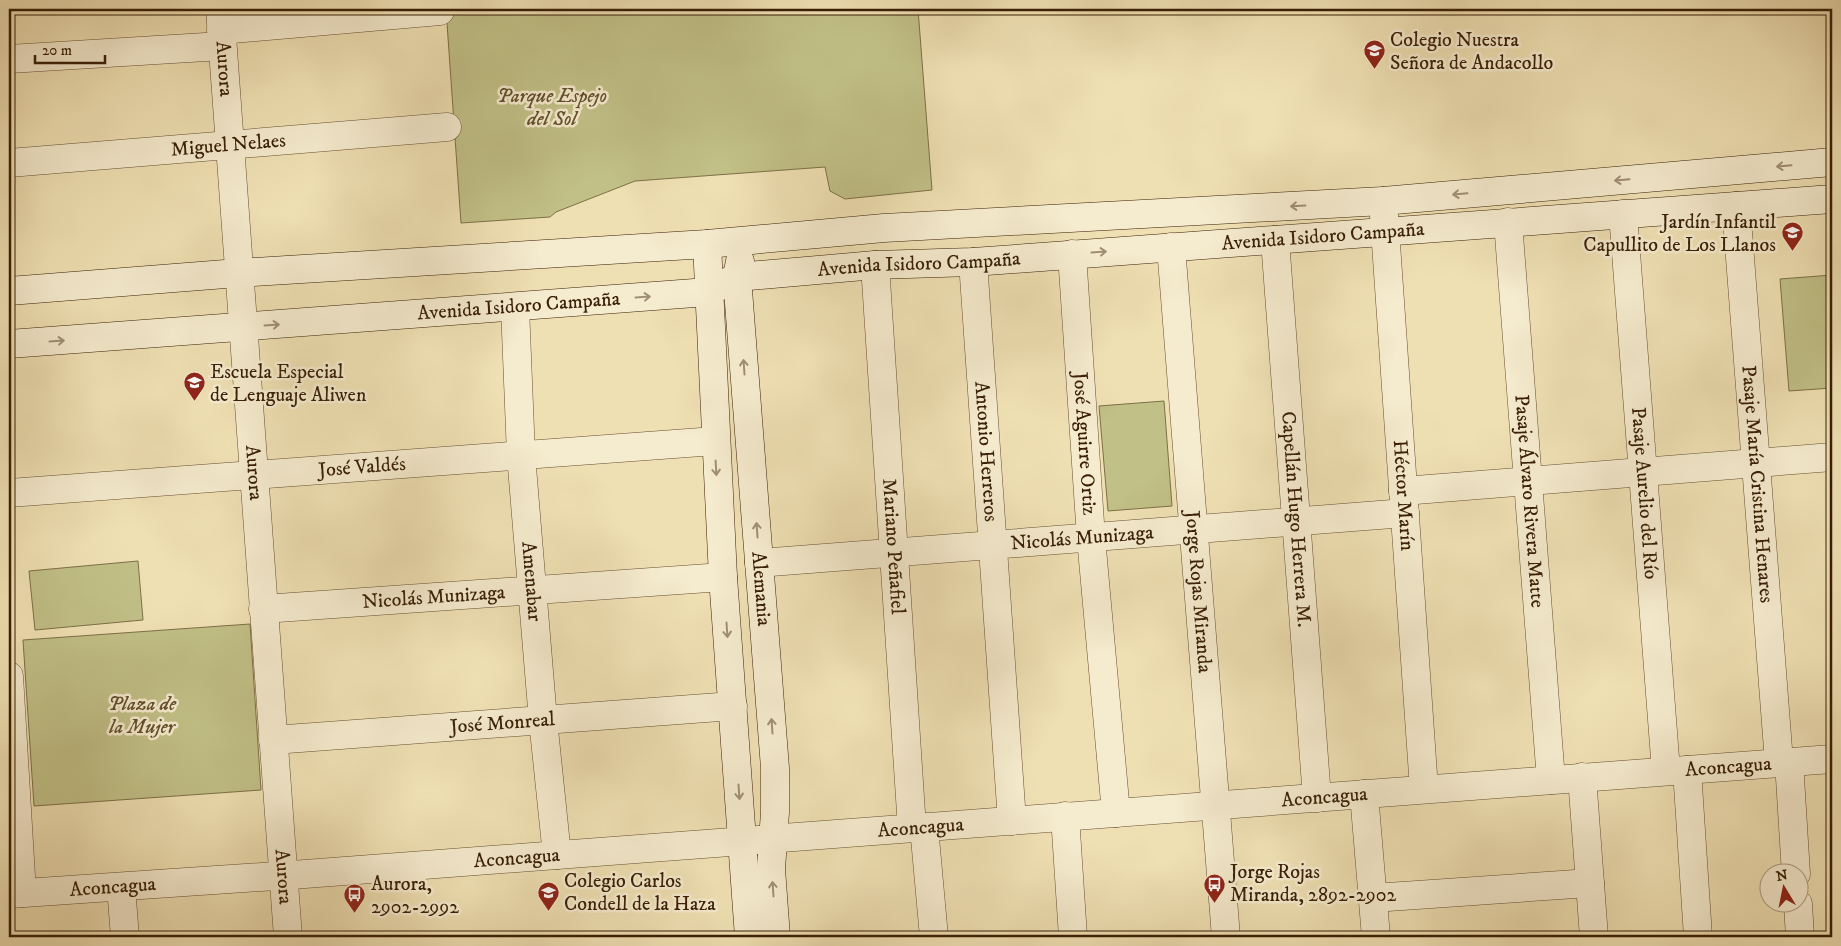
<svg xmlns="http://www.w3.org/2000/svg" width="1841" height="946" viewBox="0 0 1841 946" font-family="'IM FELL DW Pica',serif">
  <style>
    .green { fill: #c1c087; stroke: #7d7046 }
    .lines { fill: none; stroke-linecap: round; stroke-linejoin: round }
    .street-casing { stroke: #664f31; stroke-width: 29 }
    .secondary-casing { stroke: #391f06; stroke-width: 29 }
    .street { stroke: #f5ebce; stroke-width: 28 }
    .secondary { stroke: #f5ebce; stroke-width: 28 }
    .oneway { stroke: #a08f74 }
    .labels { text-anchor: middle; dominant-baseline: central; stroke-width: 5; stroke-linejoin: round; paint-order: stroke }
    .poi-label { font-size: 20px; fill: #391f06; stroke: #f5ebce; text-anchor: start }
    .street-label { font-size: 20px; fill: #391f06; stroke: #f5ebce }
    .park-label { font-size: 20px; font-style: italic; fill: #624f2d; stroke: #f5ebce }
  </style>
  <rect width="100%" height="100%" fill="#efe0b3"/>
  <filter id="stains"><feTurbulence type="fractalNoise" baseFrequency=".004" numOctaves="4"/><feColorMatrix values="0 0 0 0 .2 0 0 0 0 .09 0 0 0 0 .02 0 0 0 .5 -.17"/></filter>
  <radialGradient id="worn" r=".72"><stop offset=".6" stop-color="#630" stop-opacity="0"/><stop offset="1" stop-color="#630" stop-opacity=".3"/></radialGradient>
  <path class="green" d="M446,9H918L932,190L845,199L830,191L825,167L635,181L556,212L550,217L461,223Z
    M1832,275V388L1789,391L1780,279Z
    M1164,401L1172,506L1108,511L1099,406Z
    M138,561L143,620L35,630L29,571Z
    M250,624L261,790L34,806L23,640Z"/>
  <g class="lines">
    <defs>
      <g id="street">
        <path id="s1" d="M220,9L288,937"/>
        <path d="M221,30L440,11"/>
        <path d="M9,59L222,46"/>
        <path id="s2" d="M9,163L447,127"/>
        <path id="s3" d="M1383,201L1424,789"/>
        <path id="s4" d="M1736,206L1779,762"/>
        <path id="s5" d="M1623,214L1666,771"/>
        <path id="s6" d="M1508,222L1551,780"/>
        <path id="s7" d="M1275,240L1317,798"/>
        <path id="s8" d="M1171,247L1226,937"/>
        <path id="s9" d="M1072,254L1091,538L1116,813"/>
        <path id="s10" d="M973,262L1012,821"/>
        <path id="s11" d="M875,265L912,828"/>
        <path id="s12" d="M515,307L521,455L543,720L557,855"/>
        <path d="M1403,491L1832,457"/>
        <path id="s13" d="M9,493L715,441"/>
        <path id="s14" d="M759,563L1405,513"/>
        <path id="s15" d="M263,609L723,577"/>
        <path d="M9,676L22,893"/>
        <path id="s16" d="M273,740L733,706"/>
        <path d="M1789,762L1796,874"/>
        <path d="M1687,770L1698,937"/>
        <path d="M1582,777L1594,937"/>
        <path d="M1364,794L1376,937"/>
        <path d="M1065,816L1073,937"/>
        <path d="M924,827L934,937"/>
        <path d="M121,887L125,937"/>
        <path id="s17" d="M9,894L305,874L1832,759"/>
        <path d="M1373,898L1590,883"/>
        <path d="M1798,904L1800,937"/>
      </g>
      <g id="secondary">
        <path d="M707,244L723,577L749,937"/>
        <path id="s18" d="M740,261L737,277L775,768V812L771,869L776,937"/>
        <path d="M9,291L238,273L707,244L884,228L1383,201L1832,162"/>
        <path id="s19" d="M9,344L708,292L737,277L875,265L973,262L1832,199"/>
      </g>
    </defs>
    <use href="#street" class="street-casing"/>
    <use href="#secondary" class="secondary-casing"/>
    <use href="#street" class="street"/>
    <use href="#secondary" class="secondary"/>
  </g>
  <defs><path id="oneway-shaft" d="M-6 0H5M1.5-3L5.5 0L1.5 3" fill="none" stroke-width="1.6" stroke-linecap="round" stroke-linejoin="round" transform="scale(1.25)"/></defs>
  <g class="oneway">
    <use href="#oneway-shaft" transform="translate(1784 166) rotate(175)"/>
    <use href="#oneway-shaft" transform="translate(1622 180) rotate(175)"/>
    <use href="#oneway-shaft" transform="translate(1460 194) rotate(175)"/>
    <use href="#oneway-shaft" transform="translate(1298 206) rotate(177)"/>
    <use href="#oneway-shaft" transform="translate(1099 252) rotate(-4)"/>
    <use href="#oneway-shaft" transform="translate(643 297) rotate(-4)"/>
    <use href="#oneway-shaft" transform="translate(272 325) rotate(-4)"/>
    <use href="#oneway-shaft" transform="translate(57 341) rotate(-4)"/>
    <use href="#oneway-shaft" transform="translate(744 367) rotate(-94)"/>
    <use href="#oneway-shaft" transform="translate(716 468) rotate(87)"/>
    <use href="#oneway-shaft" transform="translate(757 530) rotate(-94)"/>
    <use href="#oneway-shaft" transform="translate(727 630) rotate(86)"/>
    <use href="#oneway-shaft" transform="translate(772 726) rotate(-94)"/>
    <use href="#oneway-shaft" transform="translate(739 792) rotate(86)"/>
    <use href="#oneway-shaft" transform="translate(773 889) rotate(-94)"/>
  </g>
  <defs>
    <symbol id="school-pin" viewBox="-11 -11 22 30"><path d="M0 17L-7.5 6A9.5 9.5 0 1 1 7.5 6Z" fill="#8f2418" stroke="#f5ebce"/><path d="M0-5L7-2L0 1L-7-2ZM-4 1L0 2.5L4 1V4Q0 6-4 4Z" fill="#fff"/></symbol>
    <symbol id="bus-pin" viewBox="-11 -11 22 30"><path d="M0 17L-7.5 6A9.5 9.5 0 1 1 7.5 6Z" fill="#8f2418" stroke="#f5ebce"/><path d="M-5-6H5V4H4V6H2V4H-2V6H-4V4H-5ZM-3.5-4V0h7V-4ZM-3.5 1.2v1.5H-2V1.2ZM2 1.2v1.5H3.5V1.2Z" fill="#fff"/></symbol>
  </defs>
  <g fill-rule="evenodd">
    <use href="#school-pin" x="1362" y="38" width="25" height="34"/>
    <use href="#school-pin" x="1780" y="220" width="25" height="34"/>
    <use href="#school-pin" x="182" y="370" width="25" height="34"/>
    <use href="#bus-pin" x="1202" y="872" width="25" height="34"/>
    <use href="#school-pin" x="536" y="880" width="25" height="34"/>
    <use href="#bus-pin" x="342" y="882" width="25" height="34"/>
  </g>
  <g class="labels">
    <g class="poi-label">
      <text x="1390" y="40">Colegio Nuestra<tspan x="1390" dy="23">Señora de Andacollo</tspan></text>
      <text x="1776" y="222" text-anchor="end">Jardín Infantil<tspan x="1776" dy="23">Capullito de Los Llanos</tspan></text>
      <text x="210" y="372">Escuela Especial<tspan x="210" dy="23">de Lenguaje Aliwen</tspan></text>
      <text x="1230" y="872">Jorge Rojas<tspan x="1230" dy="23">Miranda, 2892-2902</tspan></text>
      <text x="564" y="881">Colegio Carlos<tspan x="564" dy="23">Condell de la Haza</tspan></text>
      <text x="371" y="884">Aurora,<tspan x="371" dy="23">2902-2992</tspan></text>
    </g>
    <g class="street-label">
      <text stroke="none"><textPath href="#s1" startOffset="60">Aurora</textPath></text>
      <text stroke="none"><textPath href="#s2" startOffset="220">Miguel Nelaes</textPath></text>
      <text stroke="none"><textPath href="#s19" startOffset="1321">Avenida Isidoro Campaña</textPath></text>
      <text stroke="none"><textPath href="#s19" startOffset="916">Avenida Isidoro Campaña</textPath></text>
      <text stroke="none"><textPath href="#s19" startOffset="511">Avenida Isidoro Campaña</textPath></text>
      <text stroke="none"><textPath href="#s9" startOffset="190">José Aguirre Ortiz</textPath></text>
      <text stroke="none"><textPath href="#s10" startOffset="190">Antonio Herreros</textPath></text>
      <text stroke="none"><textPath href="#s13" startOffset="354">José Valdés</textPath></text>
      <text stroke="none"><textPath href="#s1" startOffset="465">Aurora</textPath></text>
      <text stroke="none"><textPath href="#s4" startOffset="279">Pasaje María Cristina Henares</textPath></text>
      <text stroke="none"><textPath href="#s5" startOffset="280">Pasaje Aurelio del Río</textPath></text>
      <text stroke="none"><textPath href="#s3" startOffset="295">Héctor Marín</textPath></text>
      <text stroke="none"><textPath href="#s6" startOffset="280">Pasaje Álvaro Rivera Matte</textPath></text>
      <text stroke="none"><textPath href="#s7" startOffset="280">Capellán Hugo Herrera M.</textPath></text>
      <text stroke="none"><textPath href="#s14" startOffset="324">Nicolás Munizaga</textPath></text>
      <text stroke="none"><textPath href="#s11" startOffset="282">Mariano Peñafiel</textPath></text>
      <text stroke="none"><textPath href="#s12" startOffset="275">Amenabar</textPath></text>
      <text stroke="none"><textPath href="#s18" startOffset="329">Alemania</textPath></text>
      <text stroke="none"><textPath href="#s8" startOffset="346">Jorge Rojas Miranda</textPath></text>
      <text stroke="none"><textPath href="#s15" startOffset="171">Nicolás Munizaga</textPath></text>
      <text stroke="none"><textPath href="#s16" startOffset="230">José Monreal</textPath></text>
      <text stroke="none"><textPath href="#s17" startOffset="1724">Aconcagua</textPath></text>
      <text stroke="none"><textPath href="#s17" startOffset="1319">Aconcagua</textPath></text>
      <text stroke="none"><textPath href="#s17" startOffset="914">Aconcagua</textPath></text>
      <text stroke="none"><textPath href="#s17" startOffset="509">Aconcagua</textPath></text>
      <text stroke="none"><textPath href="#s1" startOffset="870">Aurora</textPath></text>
      <text stroke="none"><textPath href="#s17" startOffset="104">Aconcagua</textPath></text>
    </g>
    <g class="park-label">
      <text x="552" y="96">Parque Espejo<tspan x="552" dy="23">del Sol</tspan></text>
      <text x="142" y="704">Plaza de<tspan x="142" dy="23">la Mujer</tspan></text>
    </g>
  </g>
  <rect width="1841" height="946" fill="none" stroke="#efe0b3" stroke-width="30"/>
  <rect x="10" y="10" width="1821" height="926" fill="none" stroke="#391f06" stroke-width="2.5"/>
  <rect x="15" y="15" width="1811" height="916" fill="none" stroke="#391f06"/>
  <g transform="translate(1784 888) rotate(350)"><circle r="24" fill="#f5ebce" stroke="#aa997e"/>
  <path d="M0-4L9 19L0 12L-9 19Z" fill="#8f2418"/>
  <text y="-8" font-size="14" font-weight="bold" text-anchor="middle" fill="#391f06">N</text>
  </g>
  <path d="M35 55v8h70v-8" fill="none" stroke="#391f06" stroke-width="2.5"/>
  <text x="42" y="55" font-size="15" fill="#391f06" stroke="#f5ebce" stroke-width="4" paint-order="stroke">20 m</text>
  <rect width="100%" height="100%" filter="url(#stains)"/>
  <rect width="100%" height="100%" fill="url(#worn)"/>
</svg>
